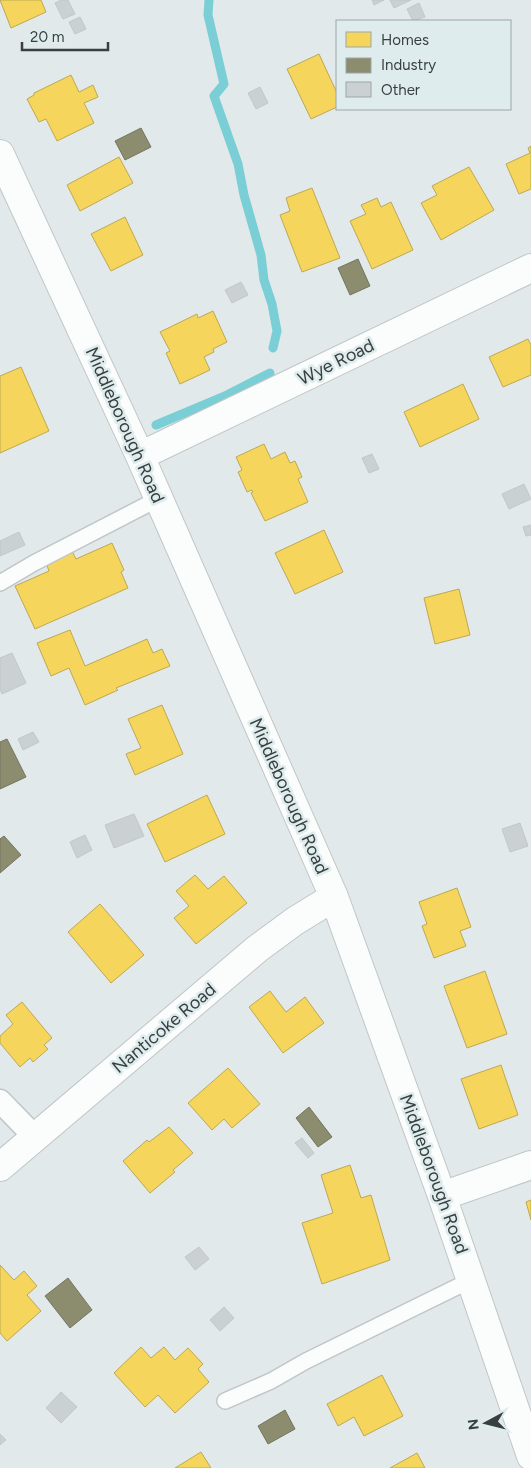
<svg xmlns="http://www.w3.org/2000/svg" width="531" height="1468" viewBox="0 0 531 1468" font-family="Figtree,sans-serif">
  <style>
    .homes { fill: #f6d55c; stroke: #bda853 }
    .industry { fill: #8c8c6e; stroke: #737560 }
    .lines { fill: none; stroke-linecap: round; stroke-linejoin: round }
    .stream { stroke: #7aced5; stroke-width: 9 }
    .building { fill: #cbd1d2; stroke: #c2c8c8 }
    .service-casing { stroke: #c0c6c6; stroke-width: 18 }
    .pedestrian-casing { stroke: #c0c6c6; stroke-width: 25 }
    .minor-casing { stroke: #c0c6c6; stroke-width: 30 }
    .service { stroke: #fbfcfc; stroke-width: 15 }
    .pedestrian { stroke: #fbfcfc; stroke-width: 22 }
    .minor { stroke: #fbfcfc; stroke-width: 28 }
    .labels { text-anchor: middle; dominant-baseline: central; stroke-width: 5; stroke-linejoin: round; paint-order: stroke }
    .street-label { font-size: 18px; fill: #393e3f; stroke: #deeced }
  </style>
  <rect width="100%" height="100%" fill="#e2e9ea"/>
  <path class="homes" d="M0,0H41L46,12L11,28Z
    M319,54L337,93V107L311,119L287,69Z
    M71,75L79,92L93,85L98,97L84,103L94,123L57,141L46,119L39,122L27,99L34,95V93Z
    M531,146V189L519,194L506,164L530,153L528,148Z
    M119,157L133,183L80,211L67,185Z
    M469,167L494,210L441,240L421,203L437,195L432,186Z
    M312,188L340,258L302,272L280,215L290,211L286,198Z
    M377,198L381,207L391,202L413,250L372,269L350,221L366,214L361,205Z
    M125,217L143,255L111,271L91,234Z
    M213,311L227,342L213,349L214,352L204,357L210,370L180,384L166,353L170,351L160,332L197,314L198,318Z
    M528,339L531,345V375L503,387L489,357Z
    M21,367L49,431L0,453V376Z
    M463,384L479,419L420,447L404,412Z
    M264,444L271,459L285,452L290,463L295,461L302,477L298,479L308,502L265,521L251,493L253,492L252,490L247,492L238,472L242,470L236,457Z
    M324,530L343,572L295,594L275,553Z
    M112,543L124,570L121,572L128,588L35,629L15,586L49,571L46,563L72,551L76,559Z
    M459,589L470,635L435,644L424,598Z
    M70,630L85,666L147,639L153,653L162,649L170,666L116,688L118,690L85,705L69,668L51,676L37,643Z
    M162,705L183,754L135,775L126,754L141,748L128,719Z
    M207,795L225,834L165,862L147,824Z
    M195,875L208,889L224,876L247,903L196,944L174,918L189,906L176,891Z
    M457,888L471,927L460,931L466,946L434,958L422,926L427,924L419,902Z
    M100,904L144,955L111,983L68,932Z
    M485,971L507,1034L467,1048L444,986Z
    M270,991L286,1012L305,997L324,1023L283,1053L249,1007Z
    M22,1002L52,1038L44,1045L48,1049L33,1062L30,1058L20,1067L0,1043V1036L13,1024L6,1015Z
    M501,1065L518,1115L479,1129L461,1079Z
    M228,1068L260,1104L232,1128L224,1119L212,1130L188,1103Z
    M169,1127L193,1153L173,1170L175,1172L150,1193L123,1161L147,1140L149,1142Z
    M350,1165L361,1198L371,1195L390,1260L322,1284L302,1223L333,1213L321,1175Z
    M531,1200V1220L526,1202Z
    M0,1265L14,1280L24,1271L37,1286L27,1295L41,1311L7,1341L0,1333Z
    M141,1347L151,1358L164,1347L175,1360L188,1348L203,1364L198,1369L209,1382L175,1413L158,1395L145,1407L114,1373Z
    M382,1375L403,1416L364,1436L354,1417L338,1426L327,1404Z
    M201,1452L211,1468H175L180,1465Z
    M417,1453L425,1468H390Z"/>
  <path class="industry" d="M141,128L151,147L125,160L115,141Z
    M358,259L370,286L350,295L338,268Z
    M7,739L26,777L0,789V742Z
    M4,836L21,855L0,873V839Z
    M309,1107L332,1137L318,1147L296,1118Z
    M68,1278L92,1310L70,1328L45,1296Z
    M285,1410L295,1429L268,1444L258,1426Z"/>
  <g class="lines">
    <path class="stream" d="M209,0L208,15L224,84L214,96L238,164L244,195L261,255L264,280L272,304L277,331L273,348
      M156,425L225,396L270,373"/>
  </g>
  <path class="building" d="M61,0H68L75,14L63,19L55,3Z
    M372,0H384L374,5Z
    M390,0H411L394,8Z
    M419,3L425,17L413,21L407,9Z
    M80,17L86,29L75,34L69,22Z
    M260,87L268,103L256,109L248,93Z
    M241,282L248,295L232,303L225,290Z
    M372,454L379,469L369,473L362,458Z
    M524,484L531,499L509,509L502,494Z
    M531,525V535L526,536L523,527Z
    M19,532L25,545L0,556V541Z
    M12,653L26,683L2,694L0,689V658Z
    M33,732L39,742L23,750L18,739Z
    M134,814L144,836L114,848L105,825Z
    M520,823L528,846L510,852L502,829Z
    M85,835L92,850L77,858L70,842Z
    M302,1138L314,1153L308,1158L295,1143Z
    M199,1247L209,1259L195,1270L185,1257Z
    M224,1307L234,1318L220,1331L210,1320Z
    M61,1392L77,1407L61,1423L46,1408Z
    M0,1434L6,1440L0,1445Z"/>
  <g class="lines">
    <defs>
      <path id="service" d="M0,583L34,563L158,499
        M225,1401L271,1381L306,1361L471,1280"/>
      <path id="pedestrian" d="M0,1101L35,1137"/>
      <path id="minor" d="M0,154L140,456L334,897L442,1196L531,1456
        M140,456L531,268
        M0,1167L257,949L295,921L334,897
        M442,1196L531,1165"/>
    </defs>
    <use href="#service" class="service-casing"/>
    <use href="#pedestrian" class="pedestrian-casing"/>
    <use href="#minor" class="minor-casing"/>
    <use href="#service" class="service"/>
    <use href="#pedestrian" class="pedestrian"/>
    <use href="#minor" class="minor"/>
  </g>
  <g class="labels">
    <g class="street-label">
      <text transform="translate(336 362) rotate(-26)">Wye Road</text>
      <text transform="translate(125 425) rotate(66)">Middleborough Road</text>
      <text transform="translate(289 796) rotate(66)">Middleborough Road</text>
      <text transform="translate(164 1028) rotate(-40)">Nanticoke Road</text>
      <text transform="translate(434 1174) rotate(70)">Middleborough Road</text>
    </g>
  </g>
  <rect x="336" y="20" width="175" height="90" fill="#deeced" stroke="#9ca6a7"/>
  <rect x="346" y="32" width="25" height="15" fill="#f6d55c" stroke="#9ca6a7"/>
  <text x="381" y="45" font-size="15" fill="#393e3f">Homes</text>
  <rect x="346" y="58" width="25" height="15" fill="#8c8c6e" stroke="#9ca6a7"/>
  <text x="381" y="70" font-size="15" fill="#393e3f">Industry</text>
  <rect x="346" y="82" width="25" height="15" fill="#cbd1d2" stroke="#9ca6a7"/>
  <text x="381" y="95" font-size="15" fill="#393e3f">Other</text>
  <g transform="translate(486 1423) rotate(263)" stroke="#deeced" stroke-width="4" paint-order="stroke">
  <path d="M0-4L9 19L0 12L-9 19Z" fill="#393e3f"/>
  <text y="-8" font-size="14" font-weight="bold" text-anchor="middle" fill="#393e3f">N</text>
  </g>
  <path d="M22 42v8h86v-8" fill="none" stroke="#393e3f" stroke-width="2.5"/>
  <text x="30" y="42" font-size="15" fill="#393e3f" stroke="#deeced" stroke-width="4" paint-order="stroke">20 m</text>
</svg>
